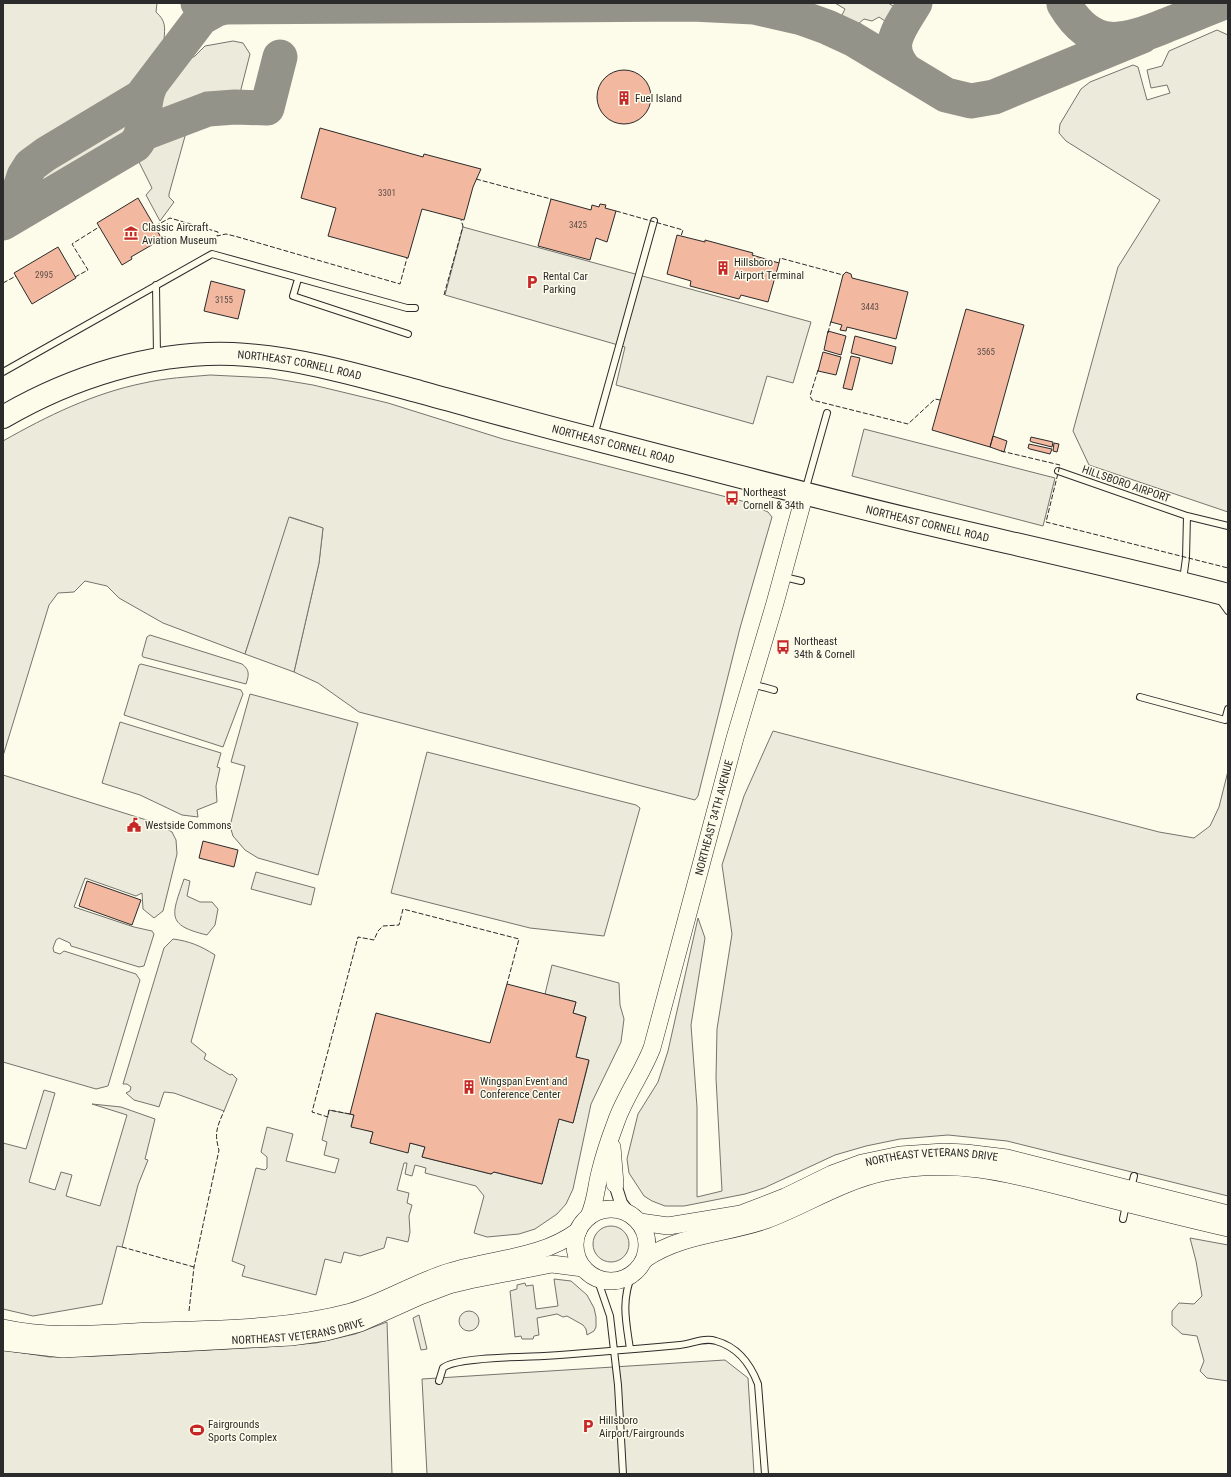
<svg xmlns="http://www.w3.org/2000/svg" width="1231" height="1477" viewBox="0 0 1231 1477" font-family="'Roboto Condensed',sans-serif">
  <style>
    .green { fill: #ecebdb; stroke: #74746e }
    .parking { fill: #eceadb; stroke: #74746e }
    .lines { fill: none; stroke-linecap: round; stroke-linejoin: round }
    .taxiway { stroke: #94938a; stroke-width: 35 }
    .building { fill: #f2b8a0; stroke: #2b2b2b }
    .lane-casing { stroke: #2b2b2b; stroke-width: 8 }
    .street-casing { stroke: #2b2b2b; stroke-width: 14 }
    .secondary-casing { stroke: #2b2b2b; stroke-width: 18 }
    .highway-casing { stroke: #2b2b2b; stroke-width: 24 }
    .lane { stroke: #fdfbea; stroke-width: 6 }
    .street { stroke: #fdfbea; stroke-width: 12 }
    .secondary { stroke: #fdfbea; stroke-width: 17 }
    .highway { stroke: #fdfbea; stroke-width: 22 }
    .fence { stroke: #2b2b2b; stroke-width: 1; stroke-dasharray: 5 2; stroke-linecap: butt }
    .labels { text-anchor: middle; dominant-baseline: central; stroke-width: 3; stroke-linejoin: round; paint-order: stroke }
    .number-label { font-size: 9px; fill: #5d4e48 }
    .poi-label { font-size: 11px; fill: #2b2b2b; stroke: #fdfbea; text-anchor: start }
    .street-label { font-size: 11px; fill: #2b2b2b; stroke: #fdfbea }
  </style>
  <rect width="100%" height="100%" fill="#fdfbea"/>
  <path class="green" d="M3,3H157L156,12C166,21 165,27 164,40C164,55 143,86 131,96C100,119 62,132 30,154L19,167L3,207Z
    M835,3H888L895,7L885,21L879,17L872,21L864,19L858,24L841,17L845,9Z
    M1217,30L1228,35V512L1089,465L1073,431L1118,267L1160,200L1066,141L1059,133L1060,124L1081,89L1090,82L1133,65L1138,67L1147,100L1170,93L1167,85L1151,88L1147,70L1162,66L1169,51Z
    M233,41L243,43L250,54L239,97L205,99L159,117L155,116V100L157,94L178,66L195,56L205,46Z
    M131,112L130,126L123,138L27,195L31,178L42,165Z
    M188,126H191L187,129L169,194V197L174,202L160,221L146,195L152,188L139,162C144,140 169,134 188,126Z
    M210,375L271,378L313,385L388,403L503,439L742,501L768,512L772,517L740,628L698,796L695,800L359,712L318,683L294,672L319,563L323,528L290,517L245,654L163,623L119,598L107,586L85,581L74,592L58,593L49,605L3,756V441C47,416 94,393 144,383C165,378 188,377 210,375Z
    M150,635L242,664C250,670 249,675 246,684L143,657L142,655L147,637Z
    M141,664L241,690L243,694L223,747L124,715L139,665Z
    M120,722L221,753L217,767L220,768L216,786L217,802L197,810L198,817L182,815L140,795L102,783Z
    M773,731L1159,832L1194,838L1210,826L1219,807L1228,771V1196L1007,1141L948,1135L900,1139L866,1146L835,1155L764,1188L745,1194L684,1206H665L652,1201L644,1196L629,1173L627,1159L638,1114L658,1082L668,1051L698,918L705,938L691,1025L697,1107V1197L722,1191L716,1078L717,1029L732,934L722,865L744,796Z
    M3,775L156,823L172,832L176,840L177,854L163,911L154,918L143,909L142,893L136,896L85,878L74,907L134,927L152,931L154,934L144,966L139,967L71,946L70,943L59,938L56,940L53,948L54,952L60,954L64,951L136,974L140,980L108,1086L96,1089L3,1062Z
    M256,872L315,888L311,905L251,889Z
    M184,879L190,881L187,896L200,902H212L218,909L215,925L207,935C165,925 172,915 184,879Z
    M173,939C189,941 201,946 215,955L191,1042L206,1054L204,1059L230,1075L232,1074L237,1079L224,1111L174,1093L164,1092L159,1107L156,1106L134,1100L126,1093L130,1091L131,1087L127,1084H123L164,948Z
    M44,1090L55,1093L29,1182L55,1190L61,1172L72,1175L66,1196L100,1206L127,1115L92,1104L121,1107L155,1119L145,1159L148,1160L138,1185L122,1247L117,1246L102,1304L33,1316L3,1309V1143L26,1149Z
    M593 1244a18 18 0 1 1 36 0a18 18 0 1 1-36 0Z
    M1190,1238L1228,1245V1381L1207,1378L1200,1371L1204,1361L1197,1336L1182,1334L1172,1325V1311L1179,1303L1194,1304L1202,1296L1196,1261Z
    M387,1322L392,1474H3V1350L50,1357L98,1356L265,1347L316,1343L355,1334Z"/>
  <path class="parking" d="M463,227L811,322L793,383L767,376L753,424L616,385L625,347L445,295Z
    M864,429L1055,478L1043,526L852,476Z
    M289,517L323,528L319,563L294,672L245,654Z
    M250,694L358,723L318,875L258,858L245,850L233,836L230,826L245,766L231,762Z
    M427,752L636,805L640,808L604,936L530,928L391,893Z
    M552,965L619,983L620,1005L624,1019L621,1042L591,1104L573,1189L566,1204L557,1214L535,1229L519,1234L487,1237L474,1233L484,1196L476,1186L425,1173L426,1168L415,1165L412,1176L405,1174L407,1163H404L397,1190L409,1193L407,1203L412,1205L409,1216L410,1232L408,1242L387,1237L384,1248L360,1256L344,1252L341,1263L325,1259L316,1295L242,1276L245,1266L232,1261L256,1168L265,1170L267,1168V1157L261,1152L267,1127L293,1134L286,1161L335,1173L339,1159L324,1155L327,1142L322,1140L329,1110L354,1115L351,1126L373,1132L370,1143H410L425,1147L422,1157L491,1174L494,1172L542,1184L559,1119L573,1123L589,1061L576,1057L586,1017L573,1013L576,1002L545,994Z
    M554,1279L571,1281L587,1295L594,1308L596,1317V1327L594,1331L587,1335L586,1329L583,1325L567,1316L563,1317L557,1314L537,1318L539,1335L534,1336L533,1339H522L521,1336L515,1337L510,1291L517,1289V1285L525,1283L526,1286L533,1285L536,1309L558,1306Z
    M459 1321a10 10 0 1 1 20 0a10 10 0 1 1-20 0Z
    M419,1315L427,1349L421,1350L413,1318Z
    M725,1360L748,1378L754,1474H427L422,1379Z"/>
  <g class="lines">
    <path class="taxiway" d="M198,3L207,6L226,7L692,4L754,7L802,18L827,27L853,39L946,95L971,101L994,97L1142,36
      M1064,4C1092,52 1124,43 1167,25C1185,18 1204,10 1222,3
      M906,71C882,46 901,27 915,3
      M142,134L208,109L235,107L267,108L280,57
      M21,212L19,191L24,176L31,165L46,154L141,97L201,18L217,9L226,7
      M3,223L135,145C149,129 140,107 150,86"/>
  </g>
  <path class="building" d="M597 97a27 27 0 1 1 54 0a27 27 0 1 1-54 0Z
    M320,128L423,157L424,154L481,169L473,187L464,220L422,209L408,258L328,236L336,208L301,198Z
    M138,198L162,239L131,257L132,259L122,265L97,223Z
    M551,199L591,210L592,205L599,207L600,204L606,205L605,208L616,211L607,242L596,238L590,260L538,246Z
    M677,235L705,242V240L753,253L752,255L779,263L768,302L741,295L739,299L690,286L691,281L667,274Z
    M58,247L76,278L32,304L14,273Z
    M846,272L851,274L852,278L908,292L896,339L847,327L846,331L840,330L842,325L831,322L843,275Z
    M211,281L245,290L238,319L204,311Z
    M966,309L1024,325L990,447L932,430Z
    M828,331L846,336L841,355L824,350Z
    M855,336L896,347L892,364L851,353Z
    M823,352L841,357L836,375L818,371Z
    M851,356L860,358L852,390L843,388Z
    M993,436L1007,441L1004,452L990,447Z
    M1031,437L1053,442L1052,447L1032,442L1030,441Z
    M1054,443L1059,444L1057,452L1053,451Z
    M1029,444L1052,449L1050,454L1030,449L1028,448Z
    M203,841L238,850L234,867L199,858Z
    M87,881L141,900L132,925L79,906Z
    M507,984L576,1002L573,1013L586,1017L576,1057L589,1060L573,1123L559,1119L542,1184L494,1172L491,1174L422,1157L425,1147L410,1143L408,1153L370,1143L373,1132L351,1127L354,1115L350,1114L376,1013L490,1043Z"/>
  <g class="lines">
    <defs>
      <path id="lane" d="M298,279L293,296L408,334
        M156,285L157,355
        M3,372L212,254L407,308H415
        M594,436L654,221
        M1058,471L1187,516L1228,526
        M805,491L827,413
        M784,577L801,581
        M1183,580L1186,558L1187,516
        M1220,600L1228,611
        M752,684L774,690
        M1140,697L1225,720L1228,709
        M1131,1188L1134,1176
        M1123,1219L1126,1205
        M597,1278L610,1316L618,1385L623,1474
        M630,1349C626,1321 621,1302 632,1274
        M439,1381L443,1368C455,1357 525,1357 544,1356C590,1353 635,1349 680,1345C692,1344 704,1337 716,1341C738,1347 750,1363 758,1384L765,1474"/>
      <path id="street" d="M615,1184L621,1203L627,1211"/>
      <g id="secondary">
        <path d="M612,1147L615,1184"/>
        <circle cx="611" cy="1245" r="36"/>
        <path id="s1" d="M589,1216C596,1201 596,1187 600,1172C604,1155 610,1138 616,1122C625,1096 642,1074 652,1048L735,738L775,603L805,493"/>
        <path id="s2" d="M640,1222L668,1226L741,1214L785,1197L832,1174L862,1163L900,1155L944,1152L966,1153L1007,1158L1228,1214"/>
        <path d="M645,1259C681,1234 726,1234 766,1220C806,1205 842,1181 885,1172C958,1157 1016,1175 1086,1193C1133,1205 1180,1217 1228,1228"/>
        <path d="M3,1328C53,1339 103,1333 153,1331C219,1329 288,1329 351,1312C385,1302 416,1282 449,1272C493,1258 540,1259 578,1231"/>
        <path id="s3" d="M3,1342L63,1349L291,1337L326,1332L360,1323L420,1296L449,1285L470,1280L552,1264L583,1268"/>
      </g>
      <g id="highway">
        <path id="s4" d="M3,417C72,377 153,351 233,354C297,357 358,375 420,392C479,408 538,425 598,440C703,467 807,495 912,520C1018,545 1123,568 1228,595"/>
      </g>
    </defs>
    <use href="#lane" class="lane-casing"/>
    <use href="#street" class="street-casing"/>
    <use href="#secondary" class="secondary-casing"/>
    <use href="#highway" class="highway-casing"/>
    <use href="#lane" class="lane"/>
    <use href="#street" class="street"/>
    <use href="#secondary" class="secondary"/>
    <use href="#highway" class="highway"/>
    <path class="fence" d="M476,179L551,199
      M616,211L683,230L681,236
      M155,226L170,218L218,232L217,236L226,234L238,237L400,284L407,258
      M779,263L780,258L843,275
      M75,277L88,270L72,244L99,227
      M3,283L16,276
      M444,295L463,226L461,220
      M828,333L831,321
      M818,370L810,396L812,400L908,424L935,399L940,400
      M1001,451L1060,465L1046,522L1228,568
      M350,1114L329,1110L328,1117L312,1112L358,937L374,940L378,931L383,926L399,925L403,909L519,939L507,984
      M122,1247L194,1267
      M189,1311L194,1267L219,1150C214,1133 217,1127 224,1111"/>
  </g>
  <defs>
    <symbol id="building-bare" viewBox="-9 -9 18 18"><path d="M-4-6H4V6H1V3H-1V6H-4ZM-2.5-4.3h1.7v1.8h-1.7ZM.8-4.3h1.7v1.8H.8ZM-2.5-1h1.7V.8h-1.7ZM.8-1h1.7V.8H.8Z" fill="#c62828" stroke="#fdfbea" stroke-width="2.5" paint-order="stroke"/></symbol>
    <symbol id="museum-bare" viewBox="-9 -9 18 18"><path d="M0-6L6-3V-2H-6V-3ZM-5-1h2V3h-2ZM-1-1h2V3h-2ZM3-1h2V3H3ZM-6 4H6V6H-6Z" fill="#c62828" stroke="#fdfbea" stroke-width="2.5" paint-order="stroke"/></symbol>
    <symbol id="parking-bare" viewBox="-9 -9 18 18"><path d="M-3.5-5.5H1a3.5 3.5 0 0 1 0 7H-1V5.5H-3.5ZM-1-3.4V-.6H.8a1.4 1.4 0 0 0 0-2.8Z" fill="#c62828" stroke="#fdfbea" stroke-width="2.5" paint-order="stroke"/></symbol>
    <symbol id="bus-bare" viewBox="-9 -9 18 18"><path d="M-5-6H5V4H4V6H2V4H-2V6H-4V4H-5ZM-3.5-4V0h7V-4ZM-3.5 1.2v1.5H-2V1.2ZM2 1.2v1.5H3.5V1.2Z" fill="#c62828" stroke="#fdfbea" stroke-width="2.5" paint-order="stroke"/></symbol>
    <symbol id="civic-bare" viewBox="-9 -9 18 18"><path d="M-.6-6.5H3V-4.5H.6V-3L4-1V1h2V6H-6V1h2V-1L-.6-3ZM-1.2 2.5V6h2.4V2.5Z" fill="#c62828" stroke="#fdfbea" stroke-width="2.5" paint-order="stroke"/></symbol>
    <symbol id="stadium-bare" viewBox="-9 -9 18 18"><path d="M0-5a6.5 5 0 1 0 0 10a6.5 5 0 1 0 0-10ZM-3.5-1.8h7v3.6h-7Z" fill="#c62828" stroke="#fdfbea" stroke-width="2.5" paint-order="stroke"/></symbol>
  </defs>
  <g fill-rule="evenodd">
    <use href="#building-bare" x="614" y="88" width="20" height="20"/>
    <use href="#museum-bare" x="121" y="223" width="20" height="20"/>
    <use href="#building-bare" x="713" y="258" width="20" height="20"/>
    <use href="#parking-bare" x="522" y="272" width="20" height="20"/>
    <use href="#bus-bare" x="722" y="488" width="20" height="20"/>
    <use href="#bus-bare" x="773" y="637" width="20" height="20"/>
    <use href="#civic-bare" x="124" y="815" width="20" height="20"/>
    <use href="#building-bare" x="459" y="1077" width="20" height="20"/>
    <use href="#parking-bare" x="578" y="1416" width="20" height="20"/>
    <use href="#stadium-bare" x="187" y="1420" width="20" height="20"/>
  </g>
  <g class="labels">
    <g class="number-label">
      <text x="387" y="193">3301</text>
      <text x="578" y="225">3425</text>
      <text x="44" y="275">2995</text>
      <text x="224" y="300">3155</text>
      <text x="870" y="307">3443</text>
      <text x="986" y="352">3565</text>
    </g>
    <g class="poi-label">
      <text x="635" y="98">Fuel Island</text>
      <text x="142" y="227">Classic Aircraft<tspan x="142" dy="13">Aviation Museum</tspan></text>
      <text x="734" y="262">Hillsboro<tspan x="734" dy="13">Airport Terminal</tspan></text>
      <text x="543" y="276">Rental Car<tspan x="543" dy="13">Parking</tspan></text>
      <text x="743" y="492">Northeast<tspan x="743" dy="13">Cornell &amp; 34th</tspan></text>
      <text x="794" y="641">Northeast<tspan x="794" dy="13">34th &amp; Cornell</tspan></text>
      <text x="145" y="825">Westside Commons</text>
      <text x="480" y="1081">Wingspan Event and<tspan x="480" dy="13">Conference Center</tspan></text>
      <text x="599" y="1420">Hillsboro<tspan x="599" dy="13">Airport/Fairgrounds</tspan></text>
      <text x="208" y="1424">Fairgrounds<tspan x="208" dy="13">Sports Complex</tspan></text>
    </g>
    <g class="street-label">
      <text stroke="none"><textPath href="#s4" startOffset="309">NORTHEAST CORNELL ROAD</textPath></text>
      <text stroke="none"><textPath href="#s4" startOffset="633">NORTHEAST CORNELL ROAD</textPath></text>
      <text transform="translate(1126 484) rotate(19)">HILLSBORO AIRPORT</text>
      <text stroke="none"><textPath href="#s4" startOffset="957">NORTHEAST CORNELL ROAD</textPath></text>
      <text stroke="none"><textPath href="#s1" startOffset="419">NORTHEAST 34TH AVENUE</textPath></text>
      <text stroke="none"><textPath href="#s2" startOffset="304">NORTHEAST VETERANS DRIVE</textPath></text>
      <text stroke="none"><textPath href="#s3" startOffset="296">NORTHEAST VETERANS DRIVE</textPath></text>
    </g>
  </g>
  <rect width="1231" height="1477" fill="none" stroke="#2b2b2b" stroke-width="8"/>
</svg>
